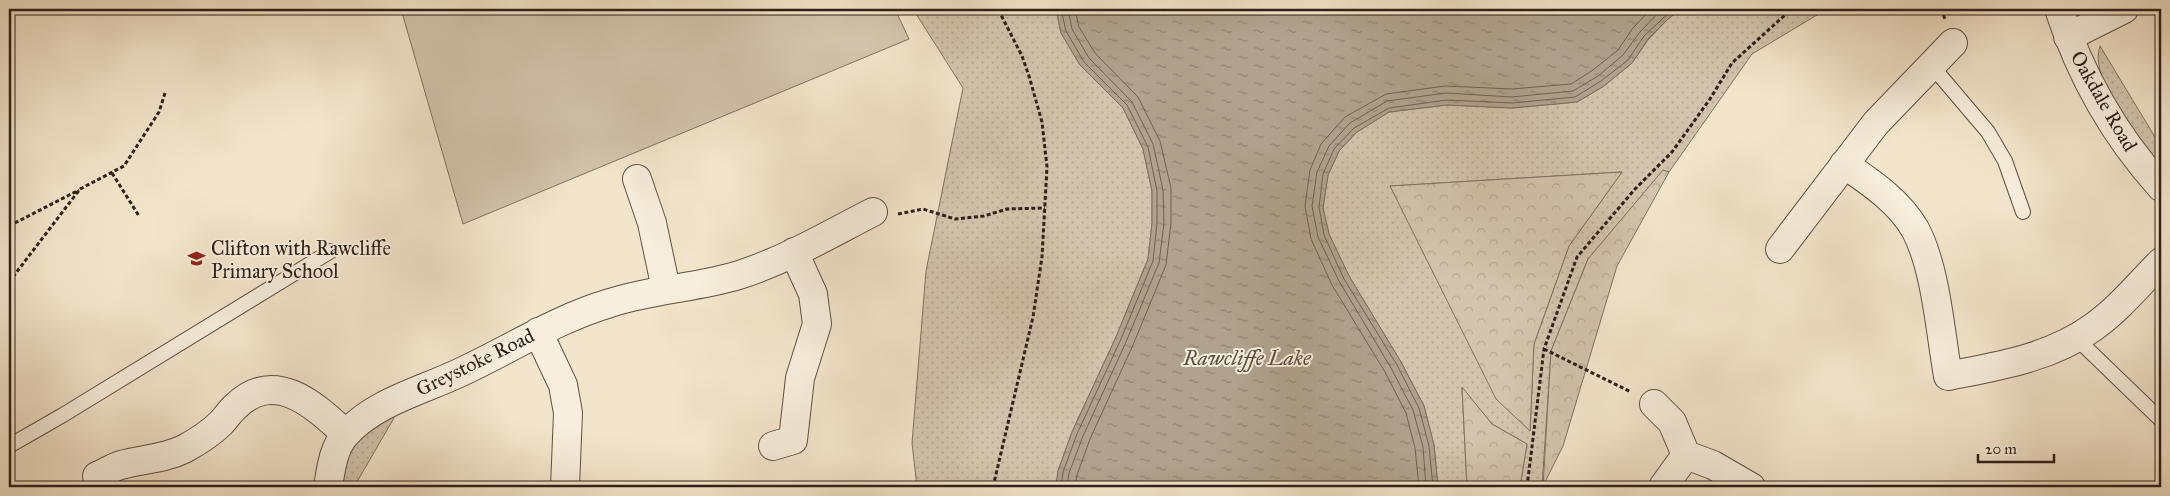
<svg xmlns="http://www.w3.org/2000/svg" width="2170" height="496" viewBox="0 0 2170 496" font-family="'IM FELL Great Primer',serif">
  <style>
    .grass { fill: url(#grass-dots); stroke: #807263; fill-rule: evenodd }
    .forest { fill: url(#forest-crowns); stroke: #807263 }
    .green { fill: #d2c4ad; stroke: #807263 }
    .water { fill: url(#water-ripples); stroke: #7c6e5f }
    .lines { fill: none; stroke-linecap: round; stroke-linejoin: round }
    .shore { stroke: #6f6154; stroke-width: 1 }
    .lane-casing { stroke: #5f5146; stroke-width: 16 }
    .street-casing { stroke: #5f5146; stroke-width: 30 }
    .path { stroke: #2e2019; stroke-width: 3; stroke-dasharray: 4 2.5; stroke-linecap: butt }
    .lane { stroke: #f7eedd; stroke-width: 14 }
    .street { stroke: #f7eedd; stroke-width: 28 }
    .labels { text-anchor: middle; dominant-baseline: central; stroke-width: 4; stroke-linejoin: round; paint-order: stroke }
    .street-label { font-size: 20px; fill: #2e2019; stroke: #f7eedd }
    .poi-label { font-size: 20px; fill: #2e2019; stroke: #f7eedd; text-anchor: start }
    .water-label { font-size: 21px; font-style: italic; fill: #5c4e42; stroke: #f7eedd }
  </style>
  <defs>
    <pattern id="grass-dots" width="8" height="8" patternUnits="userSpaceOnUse" patternTransform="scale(1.25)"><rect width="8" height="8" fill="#d2c4ad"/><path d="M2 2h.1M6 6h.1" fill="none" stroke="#b5a894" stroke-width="1.8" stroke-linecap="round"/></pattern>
    <pattern id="forest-crowns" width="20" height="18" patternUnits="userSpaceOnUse" patternTransform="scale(1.25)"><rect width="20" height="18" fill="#d2c4ad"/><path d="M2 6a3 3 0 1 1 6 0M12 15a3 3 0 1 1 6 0" fill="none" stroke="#b5a894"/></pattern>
    <pattern id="water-ripples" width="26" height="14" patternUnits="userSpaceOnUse" patternTransform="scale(1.25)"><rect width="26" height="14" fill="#b0a28e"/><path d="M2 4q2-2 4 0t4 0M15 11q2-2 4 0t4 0" fill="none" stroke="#908473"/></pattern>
  </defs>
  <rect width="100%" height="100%" fill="#f3e5cb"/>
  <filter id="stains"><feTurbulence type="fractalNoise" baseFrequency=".004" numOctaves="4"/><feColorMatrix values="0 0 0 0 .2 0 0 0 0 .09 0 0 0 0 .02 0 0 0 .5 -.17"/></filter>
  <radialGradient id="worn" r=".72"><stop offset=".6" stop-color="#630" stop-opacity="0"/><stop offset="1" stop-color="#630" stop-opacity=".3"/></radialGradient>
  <path class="grass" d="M913,9H1056L1061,33L1080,65L1123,108L1143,149L1152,191V223L1148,259L1116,337L1072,432L1058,471L1056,487H917L912,443L926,271L963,88Z
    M1681,9H1827L1752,54L1669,172L1663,171L1588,259L1551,351L1542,487H1520L1527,444L1492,424L1462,388L1467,487H1438L1434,445L1424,406L1401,362L1349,276L1329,234L1323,208L1328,175L1339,151L1357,132L1389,112L1447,105L1512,108L1577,102L1604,86L1632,63L1648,40L1668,19ZM1622,172L1569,246L1534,344L1530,431L1390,186Z
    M2100,46L2161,147V168C2141,141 2088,81 2100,46Z
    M391,412L394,418L354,487H348L339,481L350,446Z"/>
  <path class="forest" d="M1663,170L1669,172L1617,266L1563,446L1543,486L1551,351L1588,259Z
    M1622,172L1569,246L1534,344L1530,431L1496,399L1390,186Z
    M1462,387L1492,424L1527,444L1520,487H1467Z"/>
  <path class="green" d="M401,9H895L909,39L463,224Z"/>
  <path class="water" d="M1056,9H1681L1668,19L1648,39L1632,63L1604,86L1577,102L1512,108L1447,105L1389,112L1357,132L1339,151L1328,175L1323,208L1329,234L1349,276L1401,362L1424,406L1434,445L1438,487H1056L1058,471L1072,432L1116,337L1148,259L1152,223V191L1143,149L1123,108L1080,65L1061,33Z"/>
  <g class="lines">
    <path class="shore" d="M1061,487L1063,472L1077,434L1121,339L1153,261L1157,223V191L1148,147L1127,105L1084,62L1066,31L1061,9
      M1067,487L1069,473L1083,436L1126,342L1159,263L1164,223L1163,190L1153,144L1132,102L1089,58L1072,29L1068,9
      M1075,487L1077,475L1090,439L1133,345L1166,265L1171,223V188L1160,141L1138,97L1095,53L1079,27L1075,9
      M1419,487L1415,448L1406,413L1385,372L1332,285L1311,239L1305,206L1310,170L1321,144L1345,117L1386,94L1445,86L1512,89L1571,84L1593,70L1618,50L1633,28L1651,9
      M1426,487L1423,447L1413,410L1391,368L1339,281L1318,237L1312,206L1317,172L1329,146L1350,123L1387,101L1446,93L1512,97L1573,91L1598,76L1623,55L1640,32L1662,9
      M1433,487L1429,446L1419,408L1397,365L1344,279L1324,235L1319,207L1323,174L1334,149L1354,128L1389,108L1447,100L1512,103L1575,97L1601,81L1628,60L1644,36L1673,9"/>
    <defs>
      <path id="lane" d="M1932,66L1988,132L2005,161L2023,212
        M2076,338L2161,420
        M9,446L63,415L331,251"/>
      <path id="street" d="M2059,9C2080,74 2115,136 2161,187
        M2068,37L2124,9
        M1844,164C1870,182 1899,201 1915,229C1936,268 1940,331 1948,376C1998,366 2050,358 2092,328C2118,310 2139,284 2161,262
        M637,179L652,223L666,289
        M1780,249L1876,123L1953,43
        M538,332L563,385L568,413L565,487
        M1654,404L1672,422L1686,455L1663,487
        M773,446L793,440L800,378L817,324L813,294L794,252
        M1686,455L1713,465L1751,487
        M97,476C105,473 113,467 121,465C142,459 164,459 184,449C197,442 210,434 221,423C226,418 230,411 236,406C276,368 315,406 346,434
        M328,487C331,469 333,448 346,434C375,402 421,391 459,373C509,350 556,319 610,303C652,289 697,288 739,275C786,260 830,234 873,212"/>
    </defs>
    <use href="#lane" class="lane-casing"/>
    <use href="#street" class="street-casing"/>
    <path class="path" d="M1941,9L1945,19
      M112,173L139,216
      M898,214L923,209L955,219L984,216L1007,209L1045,208
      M9,226L79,190
      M9,282L80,189L124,166L159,112L165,93
      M1544,349L1631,392
      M993,487L1033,317L1042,257L1047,167L1042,122L1029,76L1022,56L998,9
      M1527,487L1544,349L1577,257L1635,189L1672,152L1710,99L1732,63L1785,15L1796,9"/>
    <use href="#lane" class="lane"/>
    <use href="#street" class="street"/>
  </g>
  <defs>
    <symbol id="school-bare" viewBox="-9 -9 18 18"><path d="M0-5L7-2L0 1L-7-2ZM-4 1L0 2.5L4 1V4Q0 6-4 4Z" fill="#8f2418" stroke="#f7eedd" stroke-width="2.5" paint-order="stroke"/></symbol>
  </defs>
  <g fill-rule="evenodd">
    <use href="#school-bare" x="184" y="246" width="25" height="25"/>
  </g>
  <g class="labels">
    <g class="street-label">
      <text transform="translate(2104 101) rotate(60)">Oakdale Road</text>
      <text transform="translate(475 362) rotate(-26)">Greystoke Road</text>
    </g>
    <g class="poi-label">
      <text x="211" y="248">Clifton with Rawcliffe<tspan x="211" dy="23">Primary School</tspan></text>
    </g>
    <g class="water-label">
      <text x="1247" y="358">Rawcliffe Lake</text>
    </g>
  </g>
  <rect width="2170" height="496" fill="none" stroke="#f3e5cb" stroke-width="30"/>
  <rect x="10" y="10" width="2150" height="476" fill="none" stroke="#2e2019" stroke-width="2.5"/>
  <rect x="15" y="15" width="2140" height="466" fill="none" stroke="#2e2019"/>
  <path d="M1978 454v8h76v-8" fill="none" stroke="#2e2019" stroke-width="2.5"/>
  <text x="1985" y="454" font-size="15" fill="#2e2019" stroke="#f7eedd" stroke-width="4" paint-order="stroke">20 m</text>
  <rect width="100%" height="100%" filter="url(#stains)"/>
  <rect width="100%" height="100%" fill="url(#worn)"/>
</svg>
